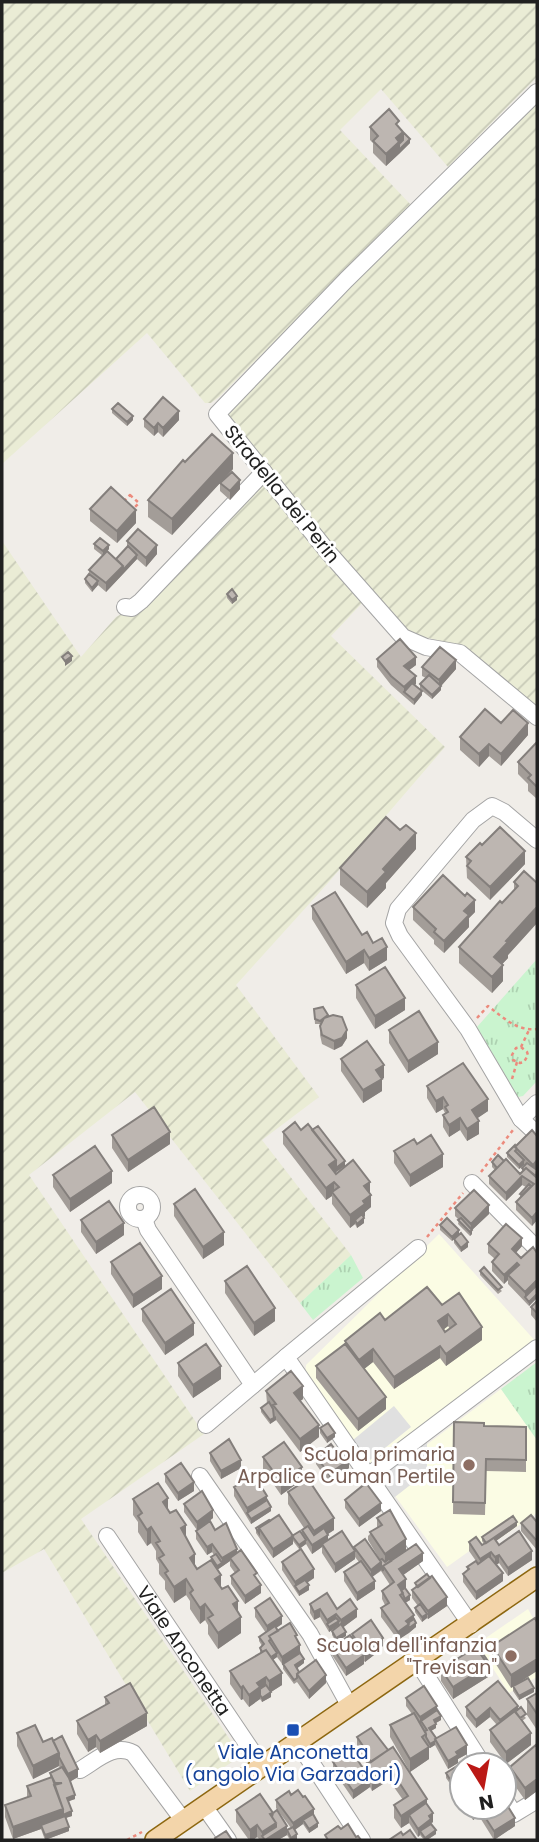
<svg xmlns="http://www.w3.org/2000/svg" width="539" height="1842" viewBox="0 0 539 1842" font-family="Poppins,sans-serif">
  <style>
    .education { fill: #fbfce4 }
    .farmland { fill: url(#farmland-furrows) }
    .park { fill: url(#park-tufts) }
    .parking { fill: #e0e0e0 }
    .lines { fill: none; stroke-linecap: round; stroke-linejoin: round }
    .minor-casing { stroke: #a4a4a4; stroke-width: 18 }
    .major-casing { stroke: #8d6710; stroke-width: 22 }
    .path { stroke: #ec8b7d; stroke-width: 2.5; stroke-dasharray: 3.5 3.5; stroke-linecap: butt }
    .minor { stroke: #fff; stroke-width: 16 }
    .major { stroke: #f3d5aa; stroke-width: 19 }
    .wall { fill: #a39d98; fill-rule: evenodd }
    .shaded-wall { fill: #847f7c }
    .building { fill: #bdb6b1; stroke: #847f7c; stroke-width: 2; fill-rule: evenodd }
    .education-dot { fill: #8d6e63; stroke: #fff; stroke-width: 2.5 }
    .transit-dot { fill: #1a4fb4; stroke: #fff; stroke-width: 2.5 }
    .labels { text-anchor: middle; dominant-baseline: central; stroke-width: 6; stroke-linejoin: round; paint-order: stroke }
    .street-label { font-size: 19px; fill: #202020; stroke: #fff }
    .education-label { font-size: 19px; fill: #785e54; stroke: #fff; text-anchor: end }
    .transit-label { font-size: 19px; fill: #164399; stroke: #fff }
  </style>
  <defs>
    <pattern id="farmland-furrows" width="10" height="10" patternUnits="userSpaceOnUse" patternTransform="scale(1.75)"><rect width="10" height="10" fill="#eaecd5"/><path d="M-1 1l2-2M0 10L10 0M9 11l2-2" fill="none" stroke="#c8cab7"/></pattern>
    <pattern id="park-tufts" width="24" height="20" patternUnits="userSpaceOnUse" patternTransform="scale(1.75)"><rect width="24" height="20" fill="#caf4cf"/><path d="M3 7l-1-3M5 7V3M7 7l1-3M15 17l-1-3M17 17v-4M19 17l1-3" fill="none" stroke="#add1b1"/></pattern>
  </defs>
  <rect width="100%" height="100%" fill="#f0ede8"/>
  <path class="education" d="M439,1234L537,1343L372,1464H366L305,1383L306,1365Z
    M501,1389L537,1440V1513L486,1548L482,1542L447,1567L382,1478Z
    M528,1609L537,1625V1677L509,1693L477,1644Z"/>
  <path class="farmland" d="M2,2H537V77L448,167L381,89L340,130L411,205L219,397L211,403H205L147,333L2,464Z
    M537,97V712L453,644L404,632L221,413Z
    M261,480L364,601L331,636L445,747L328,883L236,985L319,1097L262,1140L351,1255L300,1303L135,1092L29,1175L204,1434L81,1519L239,1753L236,1759L190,1791L44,1549L2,1573V541L81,657L116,617L136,606Z"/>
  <path class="park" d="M537,959V1081L523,1096L518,1097L477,1027Z
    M351,1255L363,1278L313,1320L300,1303Z
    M537,1362V1440L501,1389Z"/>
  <path class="parking" d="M394,1406L411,1427L370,1460L353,1440Z
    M427,1440V1472L391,1500L375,1479Z"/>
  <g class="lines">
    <defs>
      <g id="minor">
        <path d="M537,92L346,280L217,414L328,552L403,637L426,647L460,653L537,717"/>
        <path d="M125,607L132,608L141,601L264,472"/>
        <path d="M537,840L504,812L492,806L473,820L398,909L394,923L400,936L468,1029L521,1119L537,1134"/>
        <path d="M521,1119L537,1103"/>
        <path d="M472,1183L537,1249"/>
        <circle cx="140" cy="1207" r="12"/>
        <path d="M144,1219L148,1230L253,1385"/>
        <path d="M418,1248L286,1357L471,1625"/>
        <path d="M206,1425L286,1357"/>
        <path d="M200,1476L310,1634L349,1705"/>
        <path d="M368,1476L537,1348"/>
        <path id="s1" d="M107,1536L262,1766"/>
        <path d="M417,1661L483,1765"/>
        <path d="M297,1741L362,1840"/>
        <path d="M80,1770C97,1760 114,1743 133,1753L183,1820"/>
        <path d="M504,1798L514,1814L537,1800"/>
        <path d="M204,1806L228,1840"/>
      </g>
      <path id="major" d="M155,1840L537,1577"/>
    </defs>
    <use href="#minor" class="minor-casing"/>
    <use href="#major" class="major-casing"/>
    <path class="path" d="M130,495L139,503L132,510L123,502Z
      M477,1018L488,1006C504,1018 516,1031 537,1029
      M521,1047L527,1052L528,1055L524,1062L520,1063L513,1060L512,1055L516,1048L521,1047L529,1030
      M512,1079L517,1062
      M481,1172L513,1130
      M427,1237L463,1193
      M127,1840L142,1832"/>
    <use href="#minor" class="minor"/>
    <use href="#major" class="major"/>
  </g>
  <path class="wall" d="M370,127L399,128L410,143L386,166L373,153V143L370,140Z
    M112,409L133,420L127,426L112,413Z
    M144,419L179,420L163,437L158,432L154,436L144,427Z
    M185,462L233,469L172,535L148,517V500Z
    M220,483L240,489L230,500L220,491Z
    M90,509L136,523L117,543L90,521Z
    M127,541L157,554L146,567L137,559L106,592L98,585L92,592L85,583V579L89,574V570L103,556L94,549V544L109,549L107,551L116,559L127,547Z
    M227,594L237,600L232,604L227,598Z
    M377,659L416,665L409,670L415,685L422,695L414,705L391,685L377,667Z
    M422,667L456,669L441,686V690L432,699L420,689V684L426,678L422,676Z
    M501,723L528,735L501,766L489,756L479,767L460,750V737Z
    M537,742V799L528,791V784L518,774V762Z
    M482,845L525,864L490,900L467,878L466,857Z
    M416,849L386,883V888L367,908L340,885V868Z
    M514,882L537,883V923L508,955V958L502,964L503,981L492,993L459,963V947L514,890Z
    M465,896L475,912L469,918V927L444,953L434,944V940L413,920V907Z
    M312,906L362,935L373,943L387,960L369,971L364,963L346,974L312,919Z
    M356,985L405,1010L375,1029L356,998Z
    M314,1009L328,1015L347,1038L342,1046L334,1050L322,1044L320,1035L321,1024H315Z
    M389,1030L438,1054L408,1073L389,1043Z
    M341,1059L384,1078L382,1079V1091L363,1103L341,1071Z
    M427,1086L488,1111L477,1118L479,1134L467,1141L460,1130L449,1137L443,1127V1115L445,1113L443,1109L436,1113L427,1098Z
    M301,1130L345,1166L335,1173L370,1194L371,1207L365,1212V1216L364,1217V1223L357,1228L355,1224L350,1228L332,1204V1196L326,1200L283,1144V1132Z
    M532,1130L537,1170V1220L532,1226L516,1210V1202L520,1197V1194L526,1187L522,1185L506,1201L489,1184V1176L495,1170L492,1167V1162L504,1161L520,1174L522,1171V1168L525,1165H524L519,1169L507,1157V1153Z
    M112,1135L170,1144L128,1172L112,1148Z
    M417,1144L443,1167L410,1187L394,1163V1151Z
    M53,1175L112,1183L70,1212L53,1187Z
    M174,1204L224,1245L203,1259L174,1216Z
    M455,1208L489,1214L472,1230V1234L470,1236L458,1224L459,1220L455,1216Z
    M81,1220L124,1235L96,1254L81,1232Z
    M440,1225L459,1234L468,1247L461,1252L454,1243V1239L452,1241L440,1230Z
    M488,1244L522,1246L516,1253L521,1258L537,1253V1298L529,1306L508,1284V1280L504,1284L492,1271V1262L495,1259L488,1253Z
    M111,1262L162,1289L133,1308L111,1274Z
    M480,1271L502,1291L498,1294L480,1275Z
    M225,1281L275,1321L254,1336L225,1293Z
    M537,1301V1322L531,1315V1307Z
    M442,1305L482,1340L446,1366L440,1358L394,1389L373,1362L364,1369L386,1409L358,1431L316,1378V1366L345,1344V1341L385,1320ZM448,1326L450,1329L445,1332L444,1329Z
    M142,1309L194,1335L165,1355L142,1321Z
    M178,1363L221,1379L193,1398L178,1376Z
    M266,1391L303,1399L300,1401L319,1437L300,1452L276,1420L270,1424L261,1412V1408L267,1404Z
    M454,1422L484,1426L526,1427V1472L486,1471L485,1515L453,1514Z
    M320,1428L335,1437L327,1443L320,1433Z
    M210,1453L241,1468L221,1479L210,1461Z
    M338,1453L349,1468L329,1483L316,1464V1456Z
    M263,1457L302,1480L281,1495L263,1469Z
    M165,1474L194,1491L178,1501L165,1482Z
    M234,1487L267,1500L271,1511L251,1524L234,1496Z
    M288,1492L334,1530L328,1534V1540L354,1550V1547L380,1560L368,1540V1536L370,1534V1532L377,1528V1518L406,1551L423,1561L403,1575L406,1588H405L410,1600L405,1603L414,1619L416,1627L398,1640L381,1617V1608L385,1605L382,1599V1591L390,1585L381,1571L372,1577L375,1589L357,1601L344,1581V1572L359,1562L355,1557V1559L335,1573L322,1553V1547L312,1554L306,1544L299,1549L293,1541V1544L273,1558L256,1533V1528L270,1521L293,1535L302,1534V1530L304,1528L288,1504Z
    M133,1499L168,1510L186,1537L195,1565L197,1569L211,1560V1557L214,1555L212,1552L207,1555L196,1539V1531L197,1530L184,1512V1504L213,1518L205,1524L215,1530L237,1553L257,1580L261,1593L245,1604L231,1584V1576L235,1573L230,1566V1561L217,1570L221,1587L238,1612L241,1633L218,1649L208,1634V1625L205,1620L200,1624L190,1609V1601L186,1595L174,1603L165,1589V1581L159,1574V1564L156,1559V1551L151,1543L147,1546L138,1532V1522L133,1515Z
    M345,1500L381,1511L359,1527L345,1508Z
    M537,1522V1550L521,1531V1523Z
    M517,1526L496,1541L499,1545L532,1560L508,1576L499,1563L496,1565L503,1581L476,1600L463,1582V1574L467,1571V1567L476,1561L469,1551V1542L482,1545L484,1544L482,1541V1537Z
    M282,1562L314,1578L307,1583L309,1590L299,1596L282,1570Z
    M415,1583L447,1606L428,1619L427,1618L422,1622L415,1612V1608L418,1606L412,1598V1590L416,1588Z
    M310,1604L337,1609L357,1617L343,1627L346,1636L336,1642L332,1635V1631L339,1625L329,1632L320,1617L314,1620L310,1613Z
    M255,1608L282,1624L276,1628L278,1631L297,1640L304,1663L297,1668L299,1672L326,1683L309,1699L297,1682L294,1684L283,1669V1665L277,1657L273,1660L282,1685L271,1692V1697L262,1702L260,1699L249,1707L243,1699L241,1700L230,1684V1671L260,1653V1648L262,1646L259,1641V1637L266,1633L255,1617Z
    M535,1618L514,1686L534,1692L519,1700L513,1691V1686L511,1688L492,1658V1646Z
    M352,1634L383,1646L374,1652V1655L365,1662L364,1661V1664L346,1676L330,1652V1648L352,1637Z
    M488,1665V1677L453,1699L441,1681V1669Z
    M537,1693V1730L527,1715V1699Z
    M105,1697L147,1726L100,1753L96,1747L88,1752L77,1734V1721L105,1705Z
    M406,1698L437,1710L441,1720L436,1723V1728L431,1731L436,1738L467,1754L458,1759V1763L448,1769L435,1745L430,1748L426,1742L429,1759L410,1772L390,1737V1725L412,1714L406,1706Z
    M466,1707L518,1710L526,1718L522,1721L531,1745L506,1764L490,1742V1730L497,1725L490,1717L476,1728L466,1716Z
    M17,1733L43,1742L78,1777L70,1781L75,1799L68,1801L72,1816L66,1818L69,1831L45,1840L41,1829L13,1839L5,1817V1805L27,1797V1786L50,1778V1773L60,1768L59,1766L33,1779L17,1746Z
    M357,1737L427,1805L433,1822L431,1824L436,1834L427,1840H424L420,1835L418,1837L409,1823L401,1828L394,1818V1805L403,1800L389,1780L372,1791L370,1787L353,1799L333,1770V1762L364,1770V1766L367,1764L361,1756V1751L357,1745Z
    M537,1744V1791L525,1800L510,1779V1767Z
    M446,1773H462V1788L457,1781L451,1785L446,1778Z
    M291,1795L314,1816L318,1827L309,1833L303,1824L295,1830L297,1839L295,1840H290L287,1835V1830L291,1828L276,1808V1800Z
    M465,1807H504L515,1826L494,1840L479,1816L473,1820Z
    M236,1810L287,1835L278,1840H257L259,1839L257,1837L253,1840H249L236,1822Z"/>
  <path class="shaded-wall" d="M403,132V144L399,148V154L386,166V154L396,138Z
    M410,139V143L399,154V150Z
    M179,411V420L163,437V428Z
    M133,416V420L127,426V422Z
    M158,423V432L154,436V428Z
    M233,453V469L172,535V519Z
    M240,480V489L230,500V491Z
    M136,510V523L117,543V531Z
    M109,545V549L103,556V551Z
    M157,545V554L146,567V558Z
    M137,555V559L123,574V570Z
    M123,566V574L106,592V583Z
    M98,581V585L92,592V588Z
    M237,596V600L232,604V600Z
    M72,656V661L65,666V661Z
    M416,657V665L404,674V666Z
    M456,660V669L441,686V690L432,699V695L439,688V680Z
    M416,676V684L406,694L404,692V687Z
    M422,691V695L414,705V700Z
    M528,723V735L501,766V754Z
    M489,744V756L479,767V754Z
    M416,833V849L386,883V888L367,908V892L383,869Z
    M525,851V864L490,900V887Z
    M475,900V912L469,918V927L444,953V941L464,911Z
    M537,907V923L508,955V958L494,973V957L506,941Z
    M387,947V960L369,971V958Z
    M364,950V963L346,974V962Z
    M503,965V981L492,993V977Z
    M405,998V1010L375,1029V1016Z
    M347,1030V1038L342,1046L334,1050V1041Z
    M438,1042V1054L408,1073V1061Z
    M384,1065V1078L382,1079V1091L363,1103V1090L376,1070Z
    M443,1097V1109L436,1113V1101Z
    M488,1099V1111L472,1122V1110Z
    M460,1118V1130L449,1137V1125Z
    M479,1121V1134L467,1141V1129Z
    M170,1132V1144L128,1172V1160Z
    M443,1154V1167L410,1187V1175Z
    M336,1160V1172L329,1178V1165Z
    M524,1160V1165L519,1169V1165Z
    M537,1160V1169L533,1173V1165Z
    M345,1161V1166L336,1172V1168Z
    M112,1171V1183L70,1212V1199Z
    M522,1176V1185L506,1201V1193Z
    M334,1182V1194L332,1192V1196L326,1200V1188Z
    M370,1182V1194L364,1186Z
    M371,1195V1207L365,1212V1216L357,1223L355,1220V1224L350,1228V1215L363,1201Z
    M489,1205V1214L472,1230V1234L470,1236L471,1224Z
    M537,1212V1220L532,1226V1218Z
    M364,1218V1223L357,1228V1224Z
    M124,1223V1235L96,1254V1242Z
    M459,1230V1234L452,1241V1237Z
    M224,1232V1245L203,1259V1247Z
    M522,1238V1246L512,1257V1249Z
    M468,1242V1247L461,1252V1248Z
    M517,1263V1272L508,1275V1280L504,1284V1275Z
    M162,1276V1289L133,1308V1295Z
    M537,1280V1288L525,1297V1292Z
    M537,1294V1298L529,1306V1302Z
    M275,1308V1321L254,1336V1323Z
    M448,1314V1326L438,1334V1321Z
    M194,1323V1335L165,1355V1343Z
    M482,1327V1340L446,1366V1354Z
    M440,1346V1358L394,1389V1377Z
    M373,1349V1362L359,1373V1360Z
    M221,1366V1379L193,1398V1385Z
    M303,1386V1399L294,1406V1393Z
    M386,1397V1409L358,1431V1419Z
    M276,1416V1420L270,1424V1420Z
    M319,1425V1437L300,1452V1439Z
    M335,1433V1437L327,1443V1438Z
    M241,1460V1468L221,1479V1471Z
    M349,1460V1468L329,1483V1474Z
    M302,1467V1480L281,1495V1482Z
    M194,1482V1491L178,1501V1493Z
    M267,1496V1505L247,1513V1508Z
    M168,1498V1515L163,1502Z
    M381,1503V1511L359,1527V1519Z
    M271,1507V1511L251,1524V1519Z
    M213,1510V1518L197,1530V1522Z
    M334,1518V1530L314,1543V1531Z
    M517,1522V1526L486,1548V1543Z
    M186,1525V1541L181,1528Z
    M151,1527V1543L147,1546V1530Z
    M328,1535V1543L322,1544V1547L312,1554V1545Z
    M293,1536V1544L273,1558V1549Z
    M406,1539V1552L385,1566V1554Z
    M306,1540V1544L299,1549V1545Z
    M212,1544V1552L207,1555V1547Z
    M237,1549V1557L230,1558V1561L217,1570V1566L222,1563V1558Z
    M355,1551V1559L335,1573V1564Z
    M532,1551V1560L508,1576V1568Z
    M491,1552V1560L480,1568V1559Z
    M423,1553V1561L399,1578V1569Z
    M195,1554V1571L190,1558Z
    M499,1555V1563L495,1566V1557Z
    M381,1562V1570L371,1578V1570Z
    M314,1569V1578L297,1589L295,1586V1591V1582Z
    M503,1573V1581L476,1600V1592Z
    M221,1575V1591L215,1579Z
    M186,1579V1595L174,1603V1587Z
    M406,1579V1588L398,1593V1585Z
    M375,1581V1589L357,1601V1593Z
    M261,1585V1593L245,1604V1596Z
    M309,1585V1590L299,1596V1592Z
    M410,1595V1600L405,1603V1599Z
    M447,1597V1606L428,1619V1611Z
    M238,1601V1617L233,1604Z
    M205,1604V1620L200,1624V1608Z
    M320,1609V1617L314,1620V1612Z
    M357,1609V1617L341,1629V1620Z
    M336,1614V1622L327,1624V1620Z
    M427,1614V1618L422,1622V1617Z
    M414,1615V1624L409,1627V1633L398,1640V1632L406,1621Z
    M282,1616V1624L267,1634V1626Z
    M241,1617V1633L218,1649V1633Z
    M339,1621V1625L329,1632V1627Z
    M416,1623V1627L409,1633V1628Z
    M346,1632V1636L336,1642V1638Z
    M383,1638V1646L374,1652V1655L365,1662V1653L373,1644Z
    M300,1645V1654L282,1665V1657Z
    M277,1653V1657L267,1664V1659Z
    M364,1655V1664L346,1676V1668Z
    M304,1659V1663L295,1670V1665Z
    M537,1659V1671L511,1688V1675Z
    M488,1661V1677L453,1699V1687Z
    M282,1673V1685L271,1692V1697L262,1702V1698L269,1693V1681Z
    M326,1675V1683L309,1699V1691Z
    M266,1677V1689L260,1693V1699L249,1707V1695L257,1683Z
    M243,1686V1699L241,1700V1688Z
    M534,1688V1692L519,1700V1696Z
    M437,1706V1714L421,1721V1725L420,1726V1717Z
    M518,1706V1714L500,1729V1720Z
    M490,1708V1717L476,1728V1720Z
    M147,1713V1726L100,1753V1741Z
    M441,1716V1720L434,1724V1720Z
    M436,1724V1728L429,1732V1728Z
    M531,1733V1745L506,1764V1752Z
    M96,1735V1747L88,1752V1740Z
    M435,1741V1745L430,1748V1744Z
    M467,1745V1754L458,1759V1763L448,1769V1761L456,1752Z
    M429,1747V1759L410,1772V1759Z
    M59,1753V1766L33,1779V1766Z
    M389,1767V1780L372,1791V1778Z
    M78,1769V1777L68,1783V1774Z
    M457,1777V1781L451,1785V1781Z
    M370,1779V1787L353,1799V1791Z
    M537,1779V1791L525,1800V1788Z
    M75,1795V1799L67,1802V1798Z
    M427,1799V1811L409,1815V1823L401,1828V1816Z
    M63,1809L72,1811V1816L41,1825V1829L13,1839V1827Z
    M314,1809V1817L303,1820V1824L293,1831V1823Z
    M479,1812V1816L473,1820V1815Z
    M433,1813V1822L431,1823V1828L420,1831V1835L418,1837V1829L429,1816Z
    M515,1818V1826L494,1840V1831Z
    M276,1823L287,1826V1835L278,1840H265L262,1836V1840V1832Z
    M318,1823V1827L309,1833V1829Z
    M257,1825V1837L253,1840H250V1830Z
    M69,1827V1831L45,1840V1835Z
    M436,1830V1834L427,1840H425V1838Z
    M297,1834V1839L295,1840H291V1838Z"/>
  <path class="building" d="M389,109L399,121L396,124L403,132L396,138L399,142L386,154L373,141L378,136L370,127Z
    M403,132L410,139L399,150V144L403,140Z
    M163,397L179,411L163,428L158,423L154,428L144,419Z
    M118,403L133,416L127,422L112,409Z
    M212,434L233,453L172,519L148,500L183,460L185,462Z
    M232,472L240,480L230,491L220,483Z
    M111,487L136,510L117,531L90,509Z
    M138,529L157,545L146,558L127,541Z
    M100,538L109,545L103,551L94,544Z
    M128,546L137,555L123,570V566L116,559Z
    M107,551L123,566L106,583L89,570Z
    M89,574L98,581L92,588L85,579Z
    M232,589L237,596L232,600L227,594Z
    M400,639L416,657L404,666L416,676L404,687L391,676L377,659Z
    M440,647L456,660L439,680L422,667Z
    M68,652L72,656L65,661L62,657Z
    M429,675L441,686L432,695L420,684Z
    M412,683L422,691L414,700L404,692Z
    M485,709L501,723L513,710L528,723L501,754L489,744L479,754L460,737Z
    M537,742V787L528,778L531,775L518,762Z
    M386,817L400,830L406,825L416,833L383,869L386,872L367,892L340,868Z
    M500,827L525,851L490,887L467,866L471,861L466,857L480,843L482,845Z
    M524,871L537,883V907L506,941L508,942L494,957L503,965L492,977L459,947L500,901L502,903L518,886L514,882Z
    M443,875L465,896L467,893L475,900L464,911L469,915L444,941L434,932L436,929L413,907Z
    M335,892L362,935L367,932L373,943L382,938L387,947L369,958L364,950L346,962L312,906Z
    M385,967L405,998L375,1016L356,985Z
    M323,1007L328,1015L320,1021L315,1019L314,1009Z
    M419,1011L438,1042L408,1061L389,1030Z
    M333,1015L342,1017L347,1030L342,1038L334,1041L322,1035L320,1026L324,1018Z
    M367,1041L384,1065L376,1070L382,1079L363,1090L341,1059Z
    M463,1063L488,1099L472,1110L479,1121L467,1129L460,1118L449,1125L443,1115L448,1112L445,1107L448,1105L443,1097L436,1101L427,1086Z
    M154,1107L170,1132L128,1160L112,1135Z
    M295,1122L301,1130L308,1124L336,1160L329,1165L336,1174L353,1160L370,1182L364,1186L371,1195L363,1201L365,1204L350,1215L332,1192L339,1187L334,1182L326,1188L283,1132Z
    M318,1126L345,1161L336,1168V1160L312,1130Z
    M532,1130L537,1136V1160L533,1165L515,1147Z
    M431,1135L443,1154L410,1175L394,1151L414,1139L417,1144Z
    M515,1145L517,1149L515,1151L524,1160L519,1165L507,1153Z
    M95,1146L112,1171L70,1199L53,1175Z
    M498,1155L504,1161L497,1168L492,1162Z
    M506,1159L520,1174L526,1168L537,1177V1212L532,1218L516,1202L534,1184L522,1176L506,1193L489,1176Z
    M527,1163L537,1170L536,1177L526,1168L524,1170L522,1168Z
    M529,1184L531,1186L522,1195L520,1194Z
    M195,1189L224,1232L203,1247L174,1204Z
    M474,1190L489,1205L471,1224L455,1208Z
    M109,1201L124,1223L96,1242L81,1220Z
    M362,1214L364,1218L357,1224L355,1220Z
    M447,1218L459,1230L452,1237L440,1225Z
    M461,1218L472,1230L470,1232L458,1220Z
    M506,1224L522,1238L512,1249L521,1258L533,1247L537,1253V1280L525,1292L508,1275L519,1265L517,1263L504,1275L492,1262L499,1254L488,1244Z
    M461,1233L468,1242L461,1248L454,1239Z
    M140,1243L162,1276L133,1295L111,1262Z
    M247,1266L275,1308L254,1323L225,1281Z
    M484,1267L502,1287L498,1290L480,1271Z
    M536,1286L537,1287V1294L529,1302L525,1297Z
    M427,1287L442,1305L459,1293L482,1327L446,1354L440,1346L394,1377L373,1349L359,1360L345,1341L380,1313L385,1320ZM448,1314L456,1324L445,1332L438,1321Z
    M171,1289L194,1323L165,1343L142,1309Z
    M537,1301V1313L531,1307Z
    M206,1344L221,1366L193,1385L178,1363Z
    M345,1344L386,1397L358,1419L316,1366Z
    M291,1371L303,1386L294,1393L319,1425L300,1439L273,1405L276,1404L266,1391Z
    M269,1402L273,1409L274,1418L270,1420L261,1408Z
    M454,1422L484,1423V1426L526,1427V1460L486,1459L485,1503L453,1502Z
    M328,1423L335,1433L327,1438L320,1428Z
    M229,1439L241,1460L221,1471L210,1453Z
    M284,1442L302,1467L281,1482L263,1457Z
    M331,1444L338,1453L343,1450L349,1460L329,1474L316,1456Z
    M181,1463L194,1482L178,1493L165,1474Z
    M254,1475L267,1496L247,1508L234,1487Z
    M308,1479L334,1518L314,1531L288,1492Z
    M158,1483L168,1498L163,1502L170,1513L176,1510L186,1525L181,1528L195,1554L190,1558L197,1569L211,1560L221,1575L215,1579L222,1589L228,1586L238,1601L233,1604L241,1617L218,1633L208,1618L213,1615L205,1604L200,1608L190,1593L193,1590L186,1579L174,1587L165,1573L168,1571L159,1558L164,1555L156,1543L160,1541L151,1527L147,1530L138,1516L142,1513L133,1499Z
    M366,1483L381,1503L359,1519L345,1500Z
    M202,1491L213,1510L197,1522L184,1504Z
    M267,1500L271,1507L251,1519L247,1513Z
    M390,1510L406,1539L385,1554L370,1532L382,1525L377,1518Z
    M279,1515L293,1536L273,1549L259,1528Z
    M531,1515L537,1522V1541L521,1523Z
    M513,1516L517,1522L486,1543L482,1537Z
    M269,1520L270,1521L259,1528V1533L256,1528Z
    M210,1521L215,1530L226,1523L237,1549L222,1558L212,1544L207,1547L196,1531Z
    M308,1526L314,1535L324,1528L328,1535L312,1545L302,1530Z
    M300,1531L306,1540L299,1545L292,1536Z
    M342,1531L355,1551L335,1564L322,1544Z
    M519,1531L532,1551L508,1568L499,1555L495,1557L491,1552L480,1559L469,1542L476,1537L482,1545L494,1538L499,1545Z
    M365,1539L381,1562L371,1570L354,1547Z
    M416,1544L423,1553L399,1569L406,1579L398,1585L403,1593L400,1595L414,1615L406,1621L409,1624L398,1632L381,1608L389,1603L382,1591L394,1582L383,1566Z
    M301,1549L314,1569L295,1582L282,1562Z
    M241,1550L257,1573L254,1575L261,1585L245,1596L231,1576L239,1570L230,1558Z
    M216,1554L222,1563L217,1566L211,1557Z
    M489,1556L503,1573L476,1592L463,1574L469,1569L467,1567L476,1561L478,1564Z
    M382,1559L385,1562L389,1559L391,1561L383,1566V1571L381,1567V1562L380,1560Z
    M361,1561L375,1581L357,1593L344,1572Z
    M427,1574L430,1578L418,1587L415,1583Z
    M432,1576L447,1597L428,1611L412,1590Z
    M305,1580L309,1585L299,1592L295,1586Z
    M405,1588L410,1595L405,1599L401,1590Z
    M327,1593L337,1609L350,1599L357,1609L341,1620L336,1614L327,1620L320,1609L314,1612L310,1604Z
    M270,1598L282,1616L267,1626L255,1608Z
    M420,1604L427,1614L422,1617L415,1608Z
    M336,1618L339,1621L329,1627L327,1624Z
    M535,1618L537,1622V1659L511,1675L492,1646Z
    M414,1619L416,1623L409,1628L408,1623Z
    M371,1620L383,1638L373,1644L374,1647L365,1653L352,1634Z
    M290,1623L297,1635L295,1636L300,1645L282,1657L269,1636Z
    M341,1624L346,1632L336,1638L332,1631Z
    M275,1626L278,1631L269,1636L271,1639L269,1641L277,1653L271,1657L266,1650L262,1652L260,1648L264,1644L259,1637Z
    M350,1635L364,1655L346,1668L332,1647Z
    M476,1647L488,1665L453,1687L441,1669Z
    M266,1650L282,1673L269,1681L266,1677L257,1683L260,1687L249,1695L243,1686L241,1688L230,1671Z
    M481,1651L488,1661L486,1662L479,1652Z
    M300,1653L304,1659L295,1665L299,1672L297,1674V1678L294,1680L283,1664Z
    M316,1660L326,1675L309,1691L297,1674Z
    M528,1678L534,1688L519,1696L513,1686Z
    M498,1681L518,1706L500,1720L490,1708L476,1720L466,1707Z
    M130,1683L147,1713L100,1741L96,1735L88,1740L77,1721L109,1703L105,1697Z
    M266,1685L271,1692L262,1698L260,1695V1689Z
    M424,1686L437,1706L420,1717L406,1698Z
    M537,1693V1714L527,1699Z
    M521,1707L526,1714L520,1718L515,1712Z
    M437,1710L441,1716L434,1720L436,1724L429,1728L436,1738L435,1741L430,1744L426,1737V1734L425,1731L427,1730L421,1721Z
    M515,1711L531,1733L506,1752L490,1730Z
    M414,1713L426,1734L422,1737L429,1747L410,1759L390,1725Z
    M35,1725L43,1742L52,1738L59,1753L33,1766L17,1733Z
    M456,1727L467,1745L456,1752L458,1755L448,1761L435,1739Z
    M371,1728L388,1750L371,1762L361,1747L363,1746L357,1737Z
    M62,1736L78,1769L68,1774L59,1757V1753L53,1741Z
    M537,1744V1779L525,1788L510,1767Z
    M393,1747L427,1799L401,1816L394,1805L408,1796L389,1767L372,1778L364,1766Z
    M351,1750L370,1779L353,1791L333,1762Z
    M457,1766L462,1773V1784L457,1777L451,1781L446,1773Z
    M62,1767L69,1778L75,1795L67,1798L72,1811L63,1815V1809L54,1785L62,1783H55L50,1773Z
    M52,1777L63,1809L13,1827L5,1805L31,1796L27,1786Z
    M298,1790L303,1797L305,1796L314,1809L293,1823L276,1800L289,1791L291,1795Z
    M260,1794L273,1813L270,1814L276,1823L262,1832L257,1825L250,1830L236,1810Z
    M504,1800L515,1818L494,1831L479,1808L480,1807H504Z
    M426,1803L433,1813L429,1816L431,1819L418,1829L409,1815Z
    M468,1807H480L479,1808V1812L473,1815Z
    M277,1810L287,1826L265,1840L262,1836L276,1827V1823L272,1817L273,1813Z
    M313,1814L318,1823L309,1829L303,1820Z
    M65,1816L69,1827L45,1835L41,1825Z
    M348,1824L356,1837L358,1836L361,1840H328L325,1835L338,1826L341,1829Z
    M431,1824L436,1830L425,1838L420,1831Z
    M293,1827L297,1834L291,1838L287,1830Z
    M410,1830L417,1840H389L401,1832L403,1835Z
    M226,1831L232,1840H216L215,1838Z"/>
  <g class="education-dot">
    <circle cx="469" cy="1465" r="7"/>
    <circle cx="511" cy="1656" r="7"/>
  </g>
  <rect class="transit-dot" x="286" y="1723" width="14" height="14" rx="3.5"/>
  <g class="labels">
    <g class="street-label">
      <text transform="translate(282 494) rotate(51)">Stradella dei Perin</text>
      <text stroke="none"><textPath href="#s1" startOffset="138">Viale Anconetta</textPath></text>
    </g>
    <g class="education-label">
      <text x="455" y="1454">Scuola primaria<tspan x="455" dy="22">Arpalice Cuman Pertile</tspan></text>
      <text x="497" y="1645">Scuola dell'infanzia<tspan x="497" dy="22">"Trevisan"</tspan></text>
    </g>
    <g class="transit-label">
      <text x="293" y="1752">Viale Anconetta<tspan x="293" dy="22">(angolo Via Garzadori)</tspan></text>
    </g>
  </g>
  <rect width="539" height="1842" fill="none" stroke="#202020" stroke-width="7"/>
  <g transform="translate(483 1786) rotate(169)"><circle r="33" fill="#ffffff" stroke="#a6a6a6" stroke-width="2"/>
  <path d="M0-5L12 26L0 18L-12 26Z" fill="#bb1915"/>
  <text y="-10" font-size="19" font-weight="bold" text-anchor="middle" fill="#202020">N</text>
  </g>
</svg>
